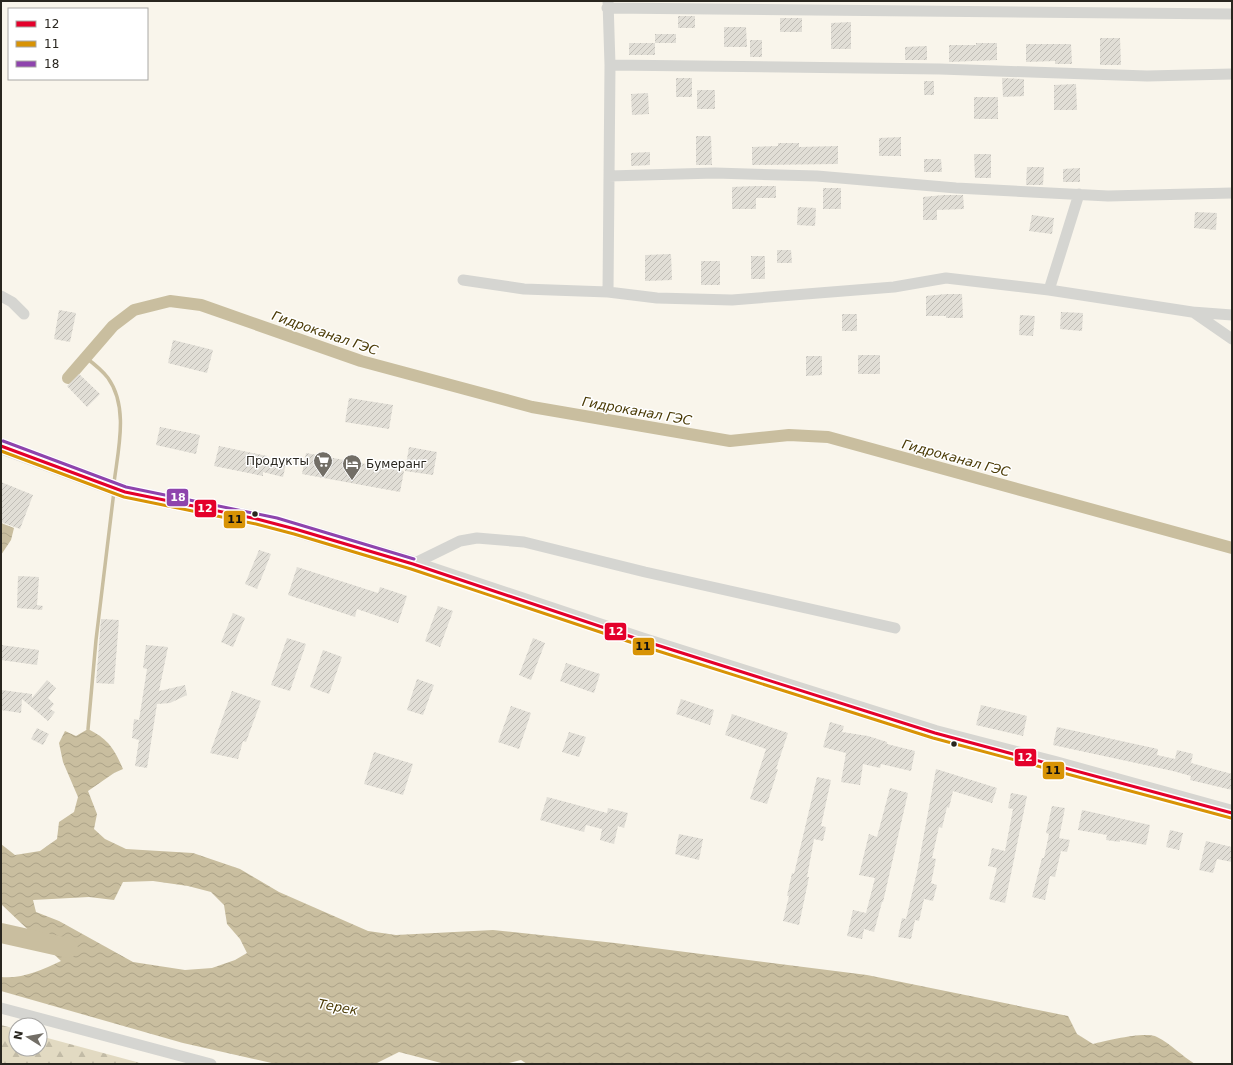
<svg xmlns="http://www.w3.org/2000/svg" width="1233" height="1065" viewBox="0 0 1233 1065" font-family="'DejaVu Sans',sans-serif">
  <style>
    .forest { fill: url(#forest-firs) }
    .water { fill: url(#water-waves); fill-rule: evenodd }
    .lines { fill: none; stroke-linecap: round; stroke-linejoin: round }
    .stream { stroke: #c9be9f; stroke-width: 3.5 }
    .canal { stroke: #c9be9f; stroke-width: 12 }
    .river { stroke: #c9be9f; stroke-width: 20 }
    .building { fill: url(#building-hatch) }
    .minor { stroke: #d5d5d1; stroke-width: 11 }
    .secondary { stroke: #d7d6d1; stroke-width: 16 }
    .bus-1-casing { stroke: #fff; stroke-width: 6 }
    .bus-2-casing { stroke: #fff; stroke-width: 6 }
    .bus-3-casing { stroke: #fff; stroke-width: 6 }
    .bus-1 { stroke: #e4002b; stroke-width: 3 }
    .bus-2 { stroke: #d89305; stroke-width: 3 }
    .bus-3 { stroke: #8e44ad; stroke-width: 3 }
    .bus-dot { fill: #29261f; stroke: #fff; stroke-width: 1.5 }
    .labels { text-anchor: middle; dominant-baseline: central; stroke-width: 3; stroke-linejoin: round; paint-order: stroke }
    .poi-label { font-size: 12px; fill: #29261f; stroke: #fff; text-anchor: end }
    .water-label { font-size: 13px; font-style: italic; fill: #493903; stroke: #fff }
    .line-badge { stroke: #fff; stroke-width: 1.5 }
    .badge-label { font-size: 11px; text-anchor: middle; font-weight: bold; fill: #fff }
    .pale-badge-label { font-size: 11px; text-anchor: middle; font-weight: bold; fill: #111 }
  </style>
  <defs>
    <pattern id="forest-firs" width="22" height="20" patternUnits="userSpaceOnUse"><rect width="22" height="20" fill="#e2dac2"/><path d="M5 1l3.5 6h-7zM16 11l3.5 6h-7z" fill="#c2bba6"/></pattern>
    <pattern id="water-waves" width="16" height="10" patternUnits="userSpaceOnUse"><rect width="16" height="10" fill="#c9be9f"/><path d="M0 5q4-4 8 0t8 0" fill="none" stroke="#ada388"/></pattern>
    <pattern id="building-hatch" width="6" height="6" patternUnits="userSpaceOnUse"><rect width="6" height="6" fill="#e1ded6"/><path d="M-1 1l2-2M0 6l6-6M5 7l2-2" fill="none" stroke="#c1beb7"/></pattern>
  </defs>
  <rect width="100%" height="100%" fill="#f9f5eb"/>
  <path class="forest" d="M1,1025L16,1029V1049H40V1036L144,1064H1Z"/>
  <path class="water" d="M1,523L14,528L11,540L1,555Z
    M88,729C108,739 114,748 123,769L114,773L88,791L97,814L94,829L105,839L126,849L193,853L240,869L279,892L368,931L396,935L493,930L615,943L867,975L1068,1016L1077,1034L1093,1044C1106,1041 1146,1031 1157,1037C1171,1044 1182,1056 1195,1064H527L521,1060L505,1064H445L399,1052L375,1064H276L183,1043L1,991V977C22,979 42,970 61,961L1,904V844L15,855L40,851L57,839L59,822L74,812L78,797L63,762L59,743L65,731L76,736ZM153,881L188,886L211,892L224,905L227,924L240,939L247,953L235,960L212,968L185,970L133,962L59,921L36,912L33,900L89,897L114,900L123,882Z"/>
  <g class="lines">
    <path class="stream" d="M85,357C93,363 102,370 108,378C129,407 118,450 114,483
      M88,729L96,640L114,491"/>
    <path class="canal" d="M68,378L113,326L134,310L170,301L201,305L361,361L532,407L730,441L789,435L828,437L1232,548"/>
    <path class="river" d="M1,933L68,948"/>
  </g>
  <path class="building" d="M678,16H695V28H678Z
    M780,18H802V32H780Z
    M851,22V49H831V23Z
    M724,27H746L747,47H724Z
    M655,34H676V43H655Z
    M1100,38H1120L1121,65H1100Z
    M750,40H762V57H750Z
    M629,43H655V55H629Z
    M976,43H997V60L949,62V45H976Z
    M1026,44H1071L1072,64H1055V61L1026,62Z
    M927,46V60H905V47Z
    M676,78H692V97H676Z
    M1002,78L1024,79V96L1003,97Z
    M924,81H934V95H924Z
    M1076,84L1077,110H1054V85Z
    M697,90H715V109H697Z
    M648,93L649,114L632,115L631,94Z
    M974,97H998V119H974Z
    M696,136H711L712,165H696Z
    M901,137V156H879V138Z
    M778,143H799V147L838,146V164L752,165V147L778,146Z
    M650,152V165L631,166V153Z
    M974,154H991V178H975Z
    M924,159H941L942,172H924Z
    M1027,167H1044L1043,185H1026Z
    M1080,168V182H1063V169Z
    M756,186H776V198H756V209H732V187Z
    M823,188H841V209H823Z
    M944,195H963L964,209L937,210V220H923V197Z
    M798,207L816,208L815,226L797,225Z
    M1195,212L1217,213L1216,230L1194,228Z
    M1032,215L1054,218L1052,234L1029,231Z
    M777,250H791L792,263H777Z
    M671,254L672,280L645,281V255Z
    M751,256H765V279H751Z
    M701,261H720V285H701Z
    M946,294H962L963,318H946V316H926V296Z
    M59,310L76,313L70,342L54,339Z
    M1061,312L1083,313L1082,331L1060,329Z
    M842,314H857V331H842Z
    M1020,315L1035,316L1033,336L1019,335Z
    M173,340L213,350L207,373L168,363Z
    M858,355H880V374H858Z
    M806,356H822V375L806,376Z
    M79,374L100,394L87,407L67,386Z
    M349,398L393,405L389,429L345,422Z
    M160,427L200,435L196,454L156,445Z
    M219,446L267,456L266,459L286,464L283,477L263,472V476L214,466Z
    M409,447L437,452L433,475L405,471Z
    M306,453L404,471L400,492L302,474Z
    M1,482L33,495L20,529L1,522Z
    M259,550L271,554L257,589L245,584Z
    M297,567L378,593L380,587L407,596L398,623L357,609L355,617L288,595Z
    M18,576L39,577L37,605L43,606L42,610L17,608Z
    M438,606L453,611L440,647L425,641Z
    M233,613L245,618L233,647L221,642Z
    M101,619L119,620L114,684L96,683Z
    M287,638L306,644L290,691L271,685Z
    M533,638L545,643L531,680L519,675Z
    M1,645L39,650L37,665L1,660Z
    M146,645L168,647L159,691L185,685L187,695L170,703L157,704L147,768L135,766L139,740L132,738L134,719L139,720L147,669L143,668Z
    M323,650L342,657L329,694L310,687Z
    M566,663L600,674L594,693L560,681Z
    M417,679L434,685L423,715L407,710Z
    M47,680L56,688L48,698L54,704L50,709L55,712L48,721L22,699L21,713L1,710V690L32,694V698Z
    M232,691L261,701L246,742L243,741L238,759L210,753Z
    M681,699L714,710L710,725L676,714Z
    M981,705L1027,716L1023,736L976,725Z
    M511,706L531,713L519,749L498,742Z
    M732,714L788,733L776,769H778L767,804L750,799L766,749L725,735Z
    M830,722L844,726L842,732L868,736L887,742V744L915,751L911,771L881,764L880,768L863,764L860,785L841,782L846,753L823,747Z
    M1057,727L1158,749L1157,755L1175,759L1177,750L1193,754L1191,763L1232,774V790L1190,780L1191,776L1173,771L1053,745Z
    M37,728L49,734L43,745L31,739Z
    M569,732L586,737L579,757L562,752Z
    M374,752L413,764L403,795L364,784Z
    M936,769L997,788L992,803L953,791L949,808L947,807L942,828L939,827L932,858L936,859L931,883L937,885L933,901L924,899L919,921L915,920L911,939L898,937L902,918L906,919L917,872Z
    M817,777L831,780L821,826L826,827L823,841L814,839L807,877H809L799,925L783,921L789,896H787L792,873L794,874Z
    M890,788L908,793L883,902H882L874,932L864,929L862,939L847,936L853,910L866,913L875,878L859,875L869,834L877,837Z
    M1011,793L1027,796L1005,903L989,899L997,868L988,866L992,848L1005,851L1013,809L1008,808Z
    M547,797L607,813L608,808L628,813L624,828L618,826L614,844L600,840L602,829L586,825L584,832L540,820Z
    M1052,806L1065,808L1059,838L1070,840L1067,852L1061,851L1055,877L1050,876L1045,900L1032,897L1042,858H1044L1049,834L1046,833Z
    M1082,810L1150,825L1146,845L1120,840V842L1106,840L1107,835L1078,830Z
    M1170,830L1183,833L1179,850L1166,847Z
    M679,834L703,839L699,860L675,854Z
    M1206,841L1232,847V862L1217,859L1213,873L1199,870Z"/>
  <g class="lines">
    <path class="minor" d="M608,1L610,65L608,292
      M607,8L1232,14
      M610,65L940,69L1147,76L1232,74
      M609,176L715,173L817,176L956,188L1108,196L1232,193
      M463,280L524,289L608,292L657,298L732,300L894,287L946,278L1049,290L1192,312L1232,315
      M1049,290L1079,194
      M1,296L12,302L24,314
      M1193,312L1232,339
      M413,564L460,541L477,538L524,542L645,572L895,628
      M1,1008L211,1064"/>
    <path class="secondary" d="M1,446L125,492L257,519L295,529L413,564L641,640L935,733L1055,764L1232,813"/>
    <defs>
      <path id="bus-1" d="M1,446L125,492L257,519L295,529L413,564L641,640L935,733L1232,813"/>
      <path id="bus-2" d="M1,451L124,497L256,524L294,534L411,569L639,645L933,738L1231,818"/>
      <path id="bus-3" d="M3,441L126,487L277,518L414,559"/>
    </defs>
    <use href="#bus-1" class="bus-1-casing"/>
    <use href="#bus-2" class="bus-2-casing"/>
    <use href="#bus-3" class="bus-3-casing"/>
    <use href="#bus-1" class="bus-1"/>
    <use href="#bus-2" class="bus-2"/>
    <use href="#bus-3" class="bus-3"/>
  </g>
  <defs>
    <symbol id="supermarket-pin" viewBox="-11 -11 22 30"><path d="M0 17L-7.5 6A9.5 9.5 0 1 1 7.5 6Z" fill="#726e66" stroke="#fff"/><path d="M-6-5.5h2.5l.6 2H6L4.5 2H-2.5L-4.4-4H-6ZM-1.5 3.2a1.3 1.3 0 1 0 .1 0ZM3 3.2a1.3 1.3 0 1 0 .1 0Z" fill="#fff"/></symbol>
    <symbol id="hotel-pin" viewBox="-11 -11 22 30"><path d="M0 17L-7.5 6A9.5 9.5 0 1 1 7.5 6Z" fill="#726e66" stroke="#fff"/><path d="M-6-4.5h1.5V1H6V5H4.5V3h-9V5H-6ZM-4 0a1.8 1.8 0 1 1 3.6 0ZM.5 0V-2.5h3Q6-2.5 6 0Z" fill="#fff"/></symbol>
  </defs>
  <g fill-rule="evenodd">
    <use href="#supermarket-pin" x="312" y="450" width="22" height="30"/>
    <use href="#hotel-pin" x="341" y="453" width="22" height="30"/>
  </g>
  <g class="bus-dot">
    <circle cx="255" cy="514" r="3.5"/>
    <circle cx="954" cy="744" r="3.5"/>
  </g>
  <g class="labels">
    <g class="poi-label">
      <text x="309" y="461">Продукты</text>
      <text x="366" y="464" text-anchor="start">Бумеранг</text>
    </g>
    <g class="water-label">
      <text transform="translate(325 333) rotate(19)">Гидроканал ГЭС</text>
      <text transform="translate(637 411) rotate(10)">Гидроканал ГЭС</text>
      <text transform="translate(956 458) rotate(15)">Гидроканал ГЭС</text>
      <text transform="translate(338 1007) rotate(10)">Терек</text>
    </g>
  </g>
  <g class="line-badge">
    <rect x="166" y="488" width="23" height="19" rx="4" fill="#8e44ad"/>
    <rect x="194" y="499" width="23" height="19" rx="4" fill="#e4002b"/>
    <rect x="223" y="510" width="23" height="19" rx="4" fill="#d89305"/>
    <rect x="604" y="622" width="23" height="19" rx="4" fill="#e4002b"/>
    <rect x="632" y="637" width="23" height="19" rx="4" fill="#d89305"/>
    <rect x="1014" y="748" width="23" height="19" rx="4" fill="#e4002b"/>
    <rect x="1042" y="761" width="23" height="19" rx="4" fill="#d89305"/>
  </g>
  <g class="badge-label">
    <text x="178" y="501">18</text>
    <text x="205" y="512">12</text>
    <text x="616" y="635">12</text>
    <text x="1025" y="761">12</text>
  </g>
  <g class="pale-badge-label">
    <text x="235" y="523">11</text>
    <text x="643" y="650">11</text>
    <text x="1053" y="774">11</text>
  </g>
  <rect width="1233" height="1065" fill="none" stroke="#29261f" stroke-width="4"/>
  <rect x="8" y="8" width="140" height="72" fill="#ffffff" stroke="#a9a8a5"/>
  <rect x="16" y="21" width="20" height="6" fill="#e4002b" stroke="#a9a8a5"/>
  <text x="44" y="28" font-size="12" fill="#29261f">12</text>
  <rect x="16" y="41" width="20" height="6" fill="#d89305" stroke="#a9a8a5"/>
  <text x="44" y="48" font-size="12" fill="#29261f">11</text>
  <rect x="16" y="61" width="20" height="6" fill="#8e44ad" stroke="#a9a8a5"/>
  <text x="44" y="68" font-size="12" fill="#29261f">18</text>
  <g transform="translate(28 1037) rotate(281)"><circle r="19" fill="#ffffff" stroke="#a9a8a5"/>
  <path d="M0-3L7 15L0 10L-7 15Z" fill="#726e66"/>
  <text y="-6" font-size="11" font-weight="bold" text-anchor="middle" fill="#29261f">N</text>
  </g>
</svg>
